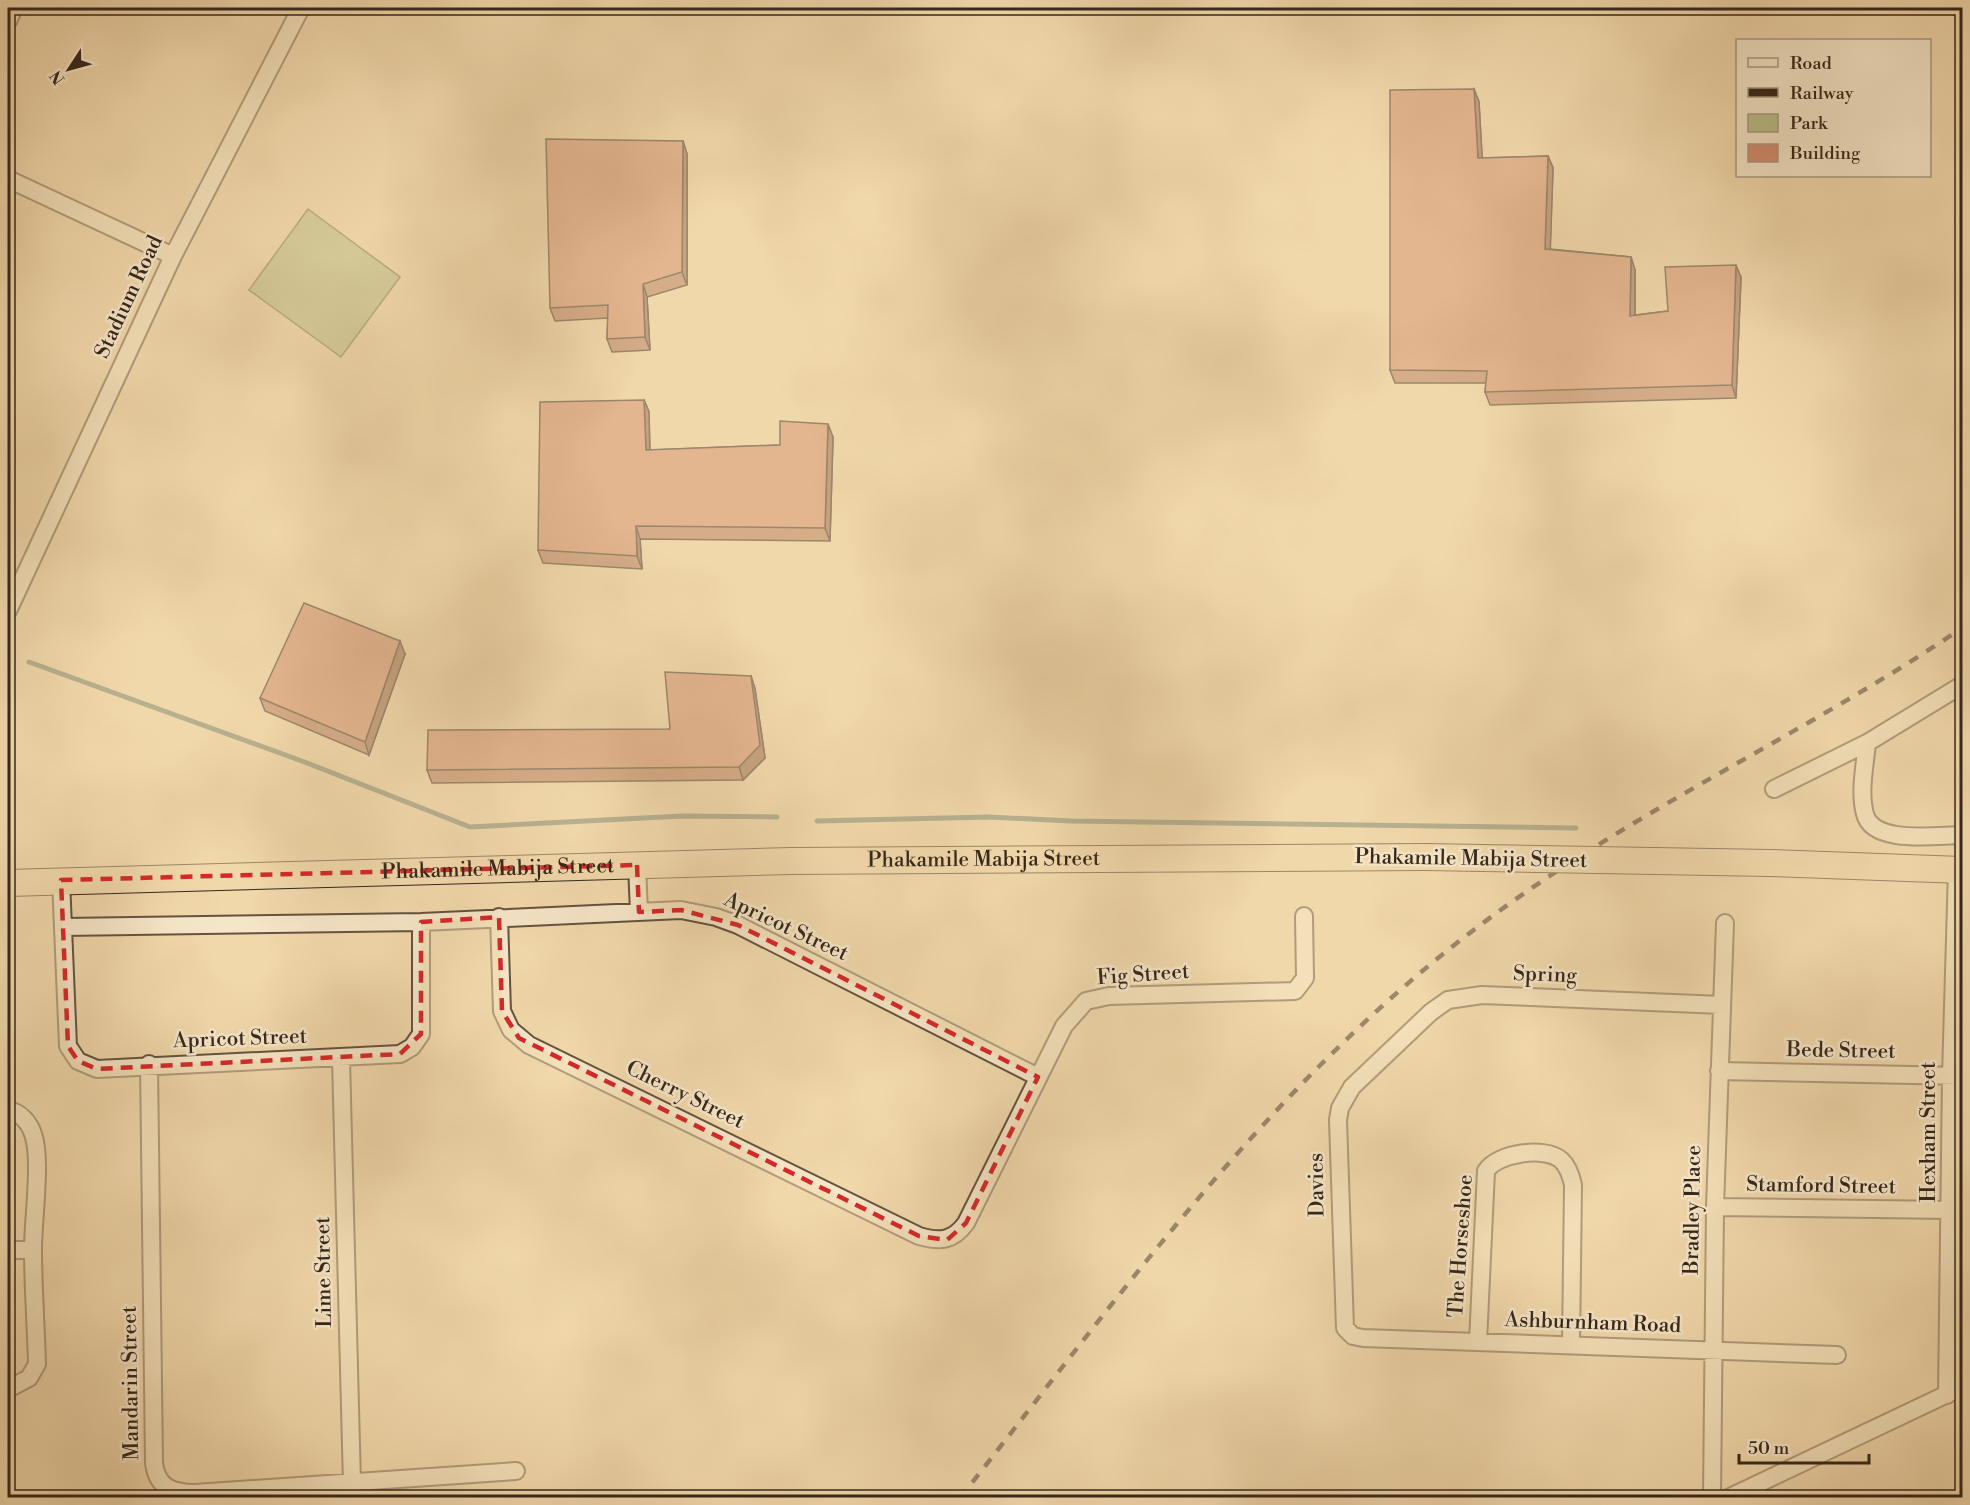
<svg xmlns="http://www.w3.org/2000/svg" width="1970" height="1505" viewBox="0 0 1970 1505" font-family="'Libre Bodoni',serif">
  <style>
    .green { fill: #babf89; stroke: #787352; stroke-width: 1.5 }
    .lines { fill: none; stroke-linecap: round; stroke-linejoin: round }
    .stream { stroke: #73806d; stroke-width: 5 }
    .minor-casing { stroke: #64533f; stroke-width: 20 }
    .highway-casing { stroke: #35271b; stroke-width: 28 }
    .minor { stroke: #f6e6c8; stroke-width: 16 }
    .highway { stroke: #f1d8ab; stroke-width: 26 }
    .rail { stroke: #35271b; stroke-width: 4.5; stroke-dasharray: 10 10; stroke-linecap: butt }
    .highway-bridge-casing { stroke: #35271b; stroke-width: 28; stroke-linecap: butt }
    .highway-bridge { stroke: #f1d8ab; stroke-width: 26 }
    .wall { fill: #b7795f; stroke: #35271b; stroke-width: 1.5 }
    .shaded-wall { fill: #95634e; stroke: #35271b; stroke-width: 1.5 }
    .building { fill: #d58d6f; stroke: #35271b; stroke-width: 1.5 }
    .marked { fill: none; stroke: #d62828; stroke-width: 4.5; stroke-dasharray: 12 8; stroke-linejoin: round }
    .labels { text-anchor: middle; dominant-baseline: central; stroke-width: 5; stroke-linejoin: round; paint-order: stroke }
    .street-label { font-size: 21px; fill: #35271b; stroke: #f6e6c8 }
  </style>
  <rect width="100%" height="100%" fill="#f1d8ab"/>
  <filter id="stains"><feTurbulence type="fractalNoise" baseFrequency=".00333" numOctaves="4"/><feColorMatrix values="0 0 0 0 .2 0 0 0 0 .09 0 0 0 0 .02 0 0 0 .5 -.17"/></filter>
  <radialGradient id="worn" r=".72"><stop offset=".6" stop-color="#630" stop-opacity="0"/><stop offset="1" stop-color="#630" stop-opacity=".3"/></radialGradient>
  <path class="green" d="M308,209L400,277L341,357L249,290Z"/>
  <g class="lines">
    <path class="stream" d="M29,662L302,761L470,827L682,816L777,817
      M817,821L989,817L1071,821L1576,828"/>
    <defs>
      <path id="minor" d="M8,21L14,8
        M8,179L173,256
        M8,611L173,256L301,8
        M1867,743C1865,765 1859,792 1865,814C1873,845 1936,835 1962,835
        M1774,789L1867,743L1962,685
        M637,865L639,912
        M61,880L68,1046L78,1061L97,1069L400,1054L412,1047L421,1034V922
        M499,917L502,1011L511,1030L529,1045L919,1236C940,1242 953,1241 966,1223L1064,1026L1086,1001L1109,996L1295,991L1305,978L1304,916
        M63,927L421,922L681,910L716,917L738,925L1038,1077
        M1722,1005L1482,995L1448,1000L1431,1012L1352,1087L1340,1108L1338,1120L1345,1328L1353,1336L1363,1338L1837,1355
        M341,1059L352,1484
        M149,1064L154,1463C157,1488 173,1493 195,1493L516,1471
        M1719,1071L1961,1076
        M8,1110C20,1112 29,1122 33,1134C42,1158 33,1220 33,1249C33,1287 36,1326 37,1364L29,1378L8,1389
        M1715,1207L1951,1210L1959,1206
        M8,1250H33
        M1478,1342L1486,1171C1497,1153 1545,1146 1561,1160C1568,1166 1571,1176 1573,1185L1571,1344
        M1947,1395L1951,1076L1957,870
        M1712,1498L1715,1207L1725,923
        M1728,1498L1962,1387"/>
      <g id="highway">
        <path d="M1770,863L1962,870"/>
        <path id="s1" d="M8,883L791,861L1425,857"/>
      </g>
    </defs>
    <use href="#minor" class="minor-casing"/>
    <use href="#highway" class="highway-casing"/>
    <use href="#minor" class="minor"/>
    <use href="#highway" class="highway"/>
    <path class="rail" d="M960,1498C1119,1297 1269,1085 1475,929C1627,813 1804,735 1962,628"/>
    <defs>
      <path id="highway-bridge" d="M1425,857L1770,863"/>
    </defs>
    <use href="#highway-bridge" class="highway-bridge-casing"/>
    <use href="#highway-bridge" class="highway-bridge"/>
  </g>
  <path class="wall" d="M1474,89L1479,102L1482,158L1548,156L1553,168L1550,249L1631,257L1635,270V315L1668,311L1741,277L1736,398L1490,405L1485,392L1486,383H1395L1390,370Z
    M683,141L687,154V285L647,297L650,350L612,352L607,339L608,318L555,321L550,308Z
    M644,400L649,412L650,450L780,445L833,437L830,541L640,539L642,569L543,563L538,550Z
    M405,654L369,755L265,711L260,698Z
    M751,676L755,689L765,758L743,780L432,783L427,770L670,729Z"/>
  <path class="shaded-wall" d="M1474,89L1479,102L1483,171L1478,158Z
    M683,141L687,154V285L682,272Z
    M1548,156L1553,168L1550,261L1545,249Z
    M1631,257L1635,270V329L1630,316Z
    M1736,265L1741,277L1736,398L1732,385Z
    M643,284L647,297L650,350L645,337Z
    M644,400L649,412L650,463L646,450Z
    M828,424L833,437L830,541L825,528Z
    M636,526L640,539L642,569L637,556Z
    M400,641L405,654L369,755L365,742Z
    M751,676L755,689L765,758L743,780L739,767Z"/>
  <path class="building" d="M1474,89L1478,158L1548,156L1545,249L1631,257L1630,316L1668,311L1665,267L1736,265L1732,385L1485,392L1487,371L1390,370V90Z
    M546,139L683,141L682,272L643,284L645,337L607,339L608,305L550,308Z
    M644,400L646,450L780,445V421L828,424L825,528L636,526L637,556L538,550L540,402Z
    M304,603L400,641L365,742L260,698Z
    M665,672L751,676L760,745L739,767L427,770L428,730L670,729Z"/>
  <path d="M0 0H1970V1505H0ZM637,865L639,912L681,910L738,925L1038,1077L966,1223L947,1240L919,1236L519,1038L502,1011L499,917L421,922V1034L400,1054L97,1069L78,1061L68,1046L61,880Z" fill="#f1d8ab" fill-opacity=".55" fill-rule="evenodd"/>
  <path class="marked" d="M637,865L639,912L681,910L738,925L1038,1077L966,1223L947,1240L919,1236L519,1038L502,1011L499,917L421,922V1034L400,1054L97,1069L78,1061L68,1046L61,880Z"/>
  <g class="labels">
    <g class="street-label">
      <text transform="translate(129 297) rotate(-65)">Stadium Road</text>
      <text transform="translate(1471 859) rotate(1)">Phakamile Mabija Street</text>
      <text stroke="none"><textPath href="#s1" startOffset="976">Phakamile Mabija Street</textPath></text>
      <text stroke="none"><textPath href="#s1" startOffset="490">Phakamile Mabija Street</textPath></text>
      <text transform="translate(786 927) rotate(25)">Apricot Street</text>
      <text transform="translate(1143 975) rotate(-4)">Fig Street</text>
      <text transform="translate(1545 975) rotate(2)">Spring</text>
      <text transform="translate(240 1039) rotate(-2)">Apricot Street</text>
      <text transform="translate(1841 1051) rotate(1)">Bede Street</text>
      <text transform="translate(685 1095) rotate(26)">Cherry Street</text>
      <text transform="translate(1929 1132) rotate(-90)">Hexham Street</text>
      <text transform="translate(1317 1185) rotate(-91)">Davies</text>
      <text transform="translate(1821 1186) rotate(1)">Stamford Street</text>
      <text transform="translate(1693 1210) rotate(-89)">Bradley Place</text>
      <text transform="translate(1461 1246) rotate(-86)">The Horseshoe</text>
      <text transform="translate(324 1272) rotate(-91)">Lime Street</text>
      <text transform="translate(1593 1323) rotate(2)">Ashburnham Road</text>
      <text transform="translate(131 1383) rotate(-91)">Mandarin Street</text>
    </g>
  </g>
  <rect width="1970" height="1505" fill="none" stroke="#f1d8ab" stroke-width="30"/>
  <rect x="9" y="9" width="1952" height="1487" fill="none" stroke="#35271b" stroke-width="3"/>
  <rect x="15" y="15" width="1940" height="1475" fill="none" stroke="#35271b" stroke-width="1.5"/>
  <rect x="1736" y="39" width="195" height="138" fill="#f6e6c8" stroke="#a99a83" stroke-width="1.5"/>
  <rect x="1748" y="58" width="30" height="9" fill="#f6e6c8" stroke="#a99a83" stroke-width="1.5"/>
  <text x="1790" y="69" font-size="18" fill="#35271b">Road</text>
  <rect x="1748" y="88" width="30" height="9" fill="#35271b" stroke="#a99a83" stroke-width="1.5"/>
  <text x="1790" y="99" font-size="18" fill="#35271b">Railway</text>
  <rect x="1748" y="114" width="30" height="18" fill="#babf89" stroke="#a99a83" stroke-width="1.5"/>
  <text x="1790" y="129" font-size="18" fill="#35271b">Park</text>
  <rect x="1748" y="144" width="30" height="18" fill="#d58d6f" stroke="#a99a83" stroke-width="1.5"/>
  <text x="1790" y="159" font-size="18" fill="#35271b">Building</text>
  <g transform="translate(69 69) rotate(234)" stroke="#f6e6c8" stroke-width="4.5" paint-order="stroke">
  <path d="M0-4.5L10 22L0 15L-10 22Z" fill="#35271b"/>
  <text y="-9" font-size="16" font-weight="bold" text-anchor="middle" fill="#35271b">N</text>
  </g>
  <path d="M1739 1454v9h130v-9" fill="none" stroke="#35271b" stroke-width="3"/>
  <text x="1748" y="1454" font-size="18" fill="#35271b" stroke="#f6e6c8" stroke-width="4.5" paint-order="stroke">50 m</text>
  <rect width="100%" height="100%" filter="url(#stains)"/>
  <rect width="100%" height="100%" fill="url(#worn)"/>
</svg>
